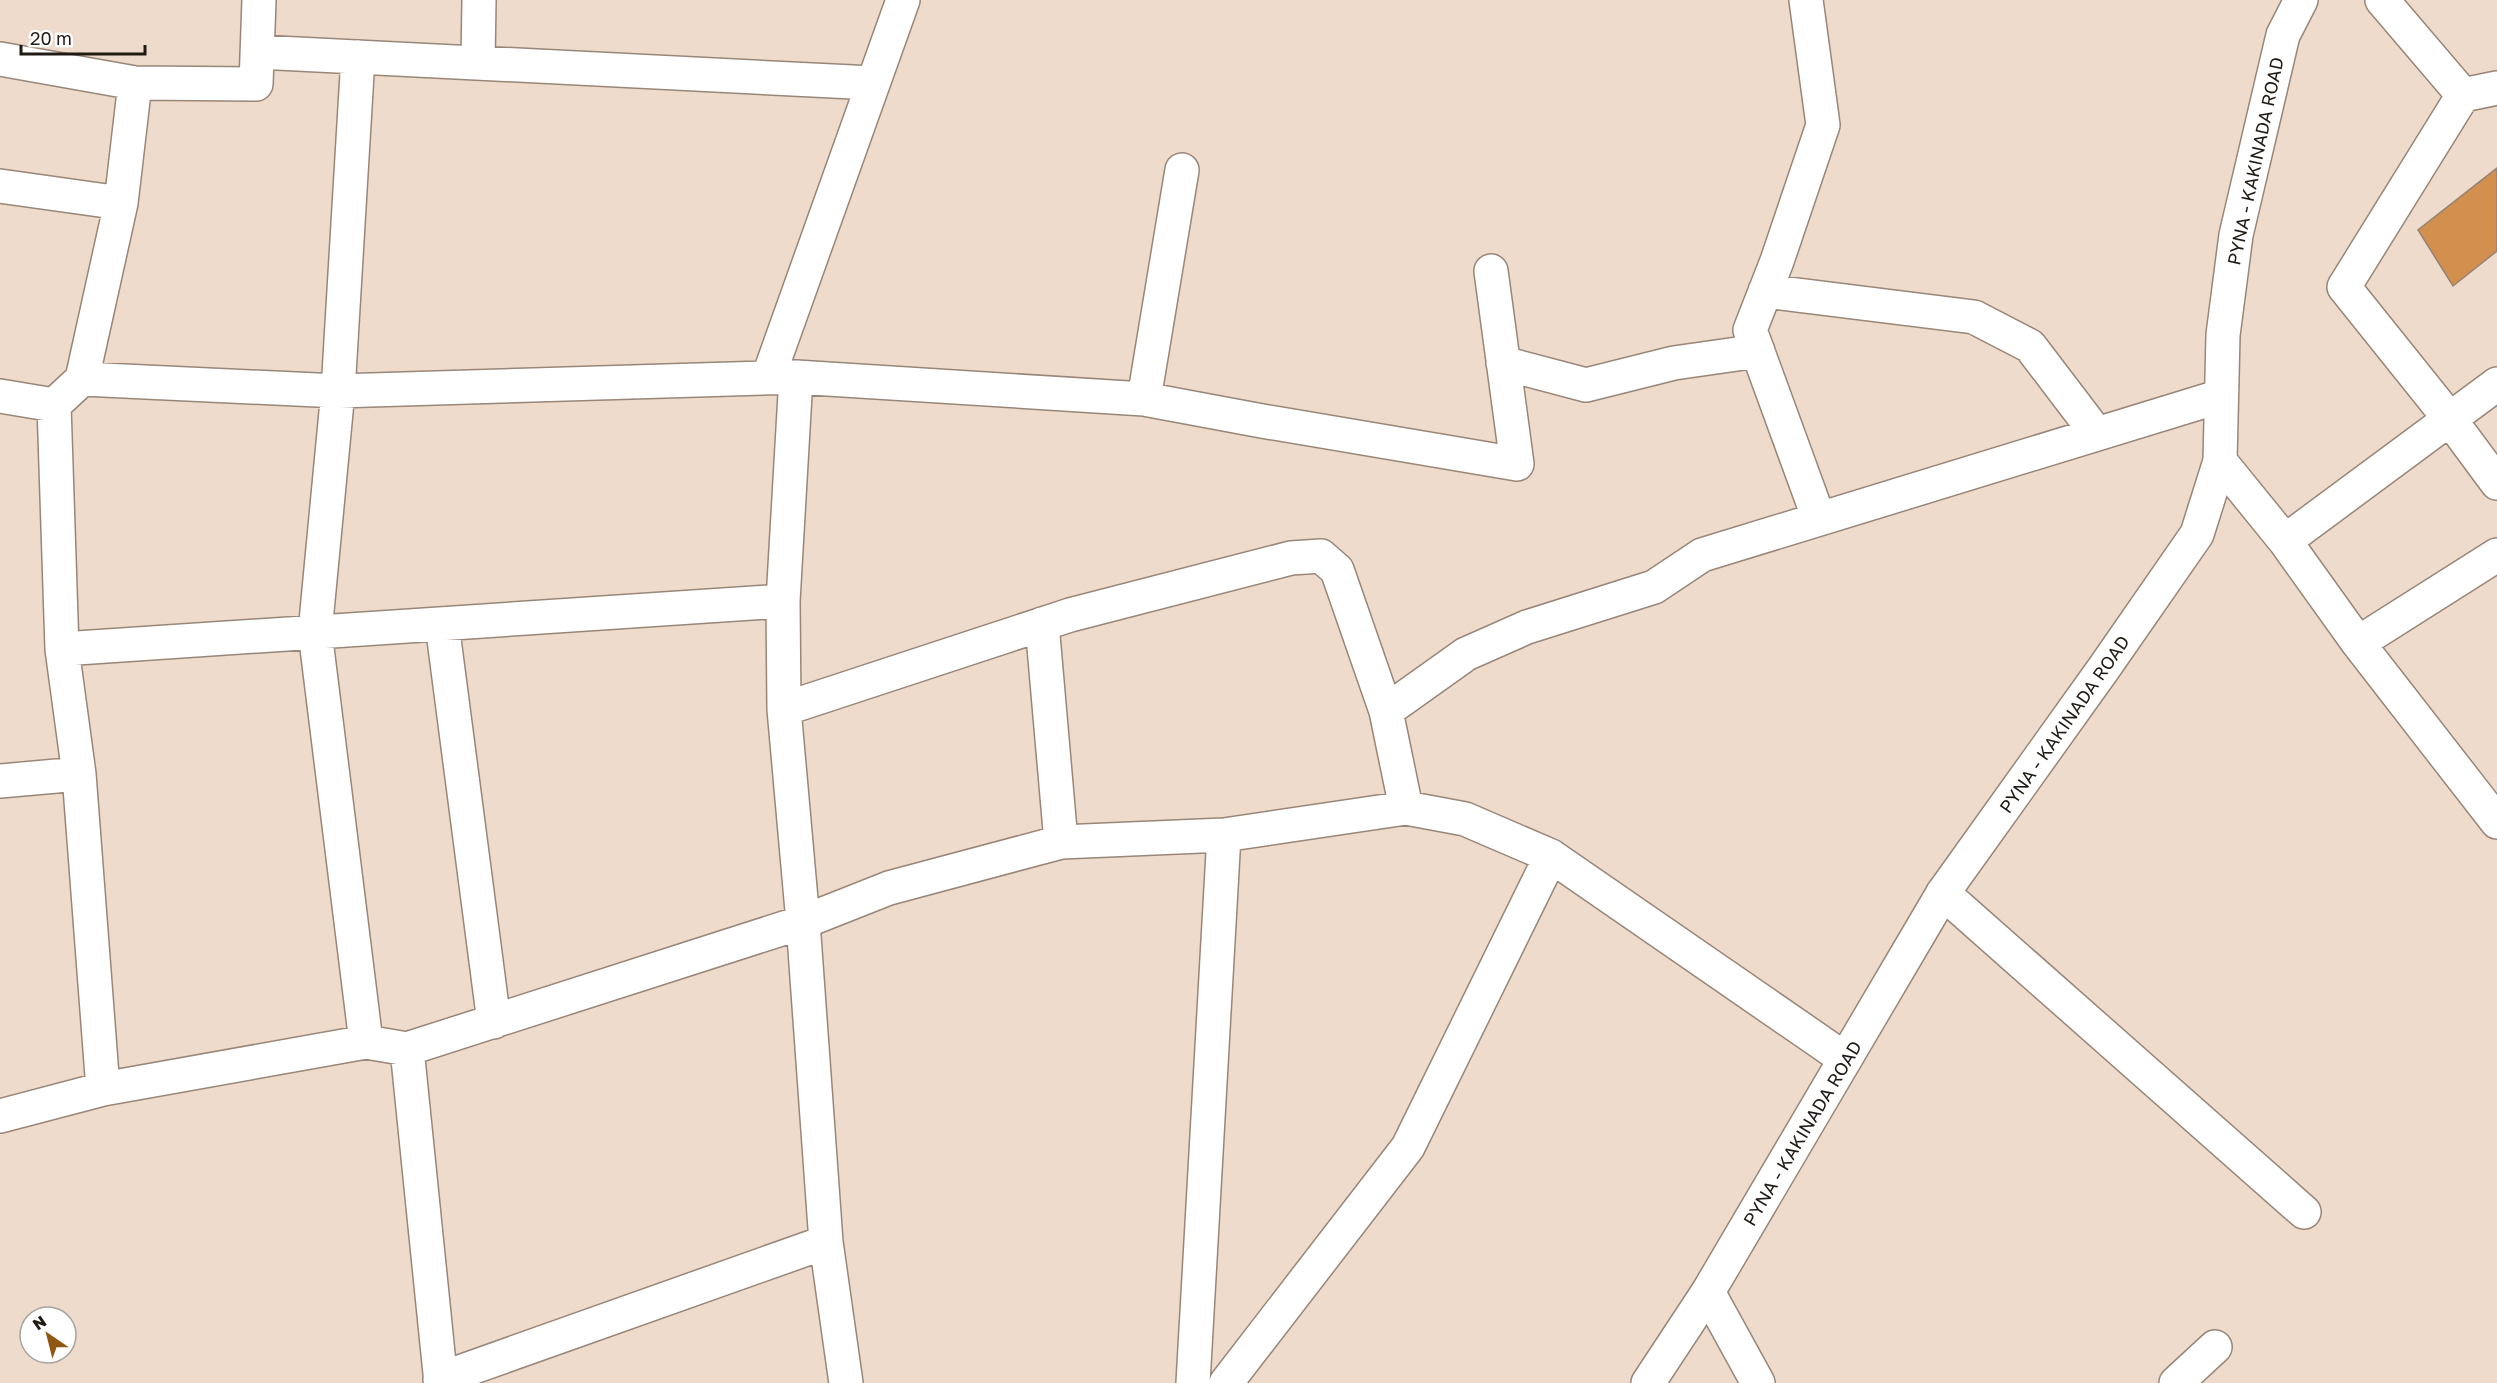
<svg xmlns="http://www.w3.org/2000/svg" width="2497" height="1383" viewBox="0 0 2497 1383" font-family="'Golos Text',sans-serif">
  <style>
    .building { fill: #d28f4d; stroke: #948375; stroke-width: 1.5 }
    .lines { fill: none; stroke-linecap: round; stroke-linejoin: round }
    .minor-casing { stroke: #988678; stroke-width: 36 }
    .primary-casing { stroke: #988678; stroke-width: 36 }
    .minor { stroke: #fff; stroke-width: 33 }
    .primary { stroke: #fff; stroke-width: 33 }
    .labels { text-anchor: middle; dominant-baseline: central; stroke-width: 6; stroke-linejoin: round; paint-order: stroke }
    .street-label { font-size: 18px; fill: #211b15; stroke: #fff }
  </style>
  <rect width="100%" height="100%" fill="#eedbcb"/>
  <path class="building" d="M2497,168V251L2453,286L2418,230Z"/>
  <g class="lines">
    <defs>
      <path id="minor" d="M1806,0L1823,125L1777,261L1750,330L1819,519
        M2382,0L2463,95L2497,88
        M258,52L873,83
        M358,57L338,391L315,632L366,1042
        M0,59L135,83
        M478,63L479,0
        M2463,95L2344,287L2449,418L2497,483
        M0,186L121,203
        M1765,291L1974,317L2030,346L2097,434
        M1503,363L1586,385L1674,363L1758,351
        M796,377L1144,399L1262,421L1517,464L1491,271
        M768,378L903,0
        M82,379L338,391L796,377L783,601L784,709L803,922L826,1242
        M0,396L54,405
        M1144,399L1182,170
        M2220,461L2285,541L2358,643L2497,822
        M2285,541L2497,384
        M442,624L494,1022
        M1042,624L1061,842
        M2358,643L2497,555
        M62,649L783,601
        M784,709L1070,615L1291,558L1321,556L1337,570L1386,711L1406,808
        M1386,711L1466,654L1527,627L1654,587L1702,555L2221,396
        M0,781L79,774
        M1551,856L1845,1059
        M1943,893L2304,1212
        M407,1049L441,1383
        M103,1089L79,774L62,649L54,405L82,379L121,203L135,83L256,84L259,0
        M0,1116L103,1089L366,1042L407,1049L803,922L889,888L1061,842L1224,835L1406,808L1465,819L1551,856L1408,1147L1226,1383
        M1708,1292L1758,1383
        M440,1379L826,1242L846,1383
        M1193,1383L1224,835
        M2176,1383L2215,1347"/>
      <path id="primary" d="M1648,1383L1708,1292L1943,893L2104,668L2197,534L2220,461L2223,335L2236,235L2283,35L2301,0"/>
    </defs>
    <use href="#minor" class="minor-casing"/>
    <use href="#primary" class="primary-casing"/>
    <use href="#minor" class="minor"/>
    <use href="#primary" class="primary"/>
  </g>
  <g class="labels">
    <g class="street-label">
      <text transform="translate(2255 161) rotate(-78)">PYNA - KAKINADA ROAD</text>
      <text transform="translate(2064 724) rotate(-55)">PYNA - KAKINADA ROAD</text>
      <text transform="translate(1802 1133) rotate(-59)">PYNA - KAKINADA ROAD</text>
    </g>
  </g>
  <g transform="translate(48 1335) rotate(325)"><circle r="28" fill="#ffffff" stroke="#a6a4a1" stroke-width="1.5"/>
  <path d="M0-4.5L10 22L0 15L-10 22Z" fill="#905712"/>
  <text y="-9" font-size="16" font-weight="bold" text-anchor="middle" fill="#211b15">N</text>
  </g>
  <path d="M21 45v9h124v-9" fill="none" stroke="#211b15" stroke-width="3"/>
  <text x="30" y="45" font-size="18" fill="#211b15" stroke="#ffffff" stroke-width="4.5" paint-order="stroke">20 m</text>
</svg>
